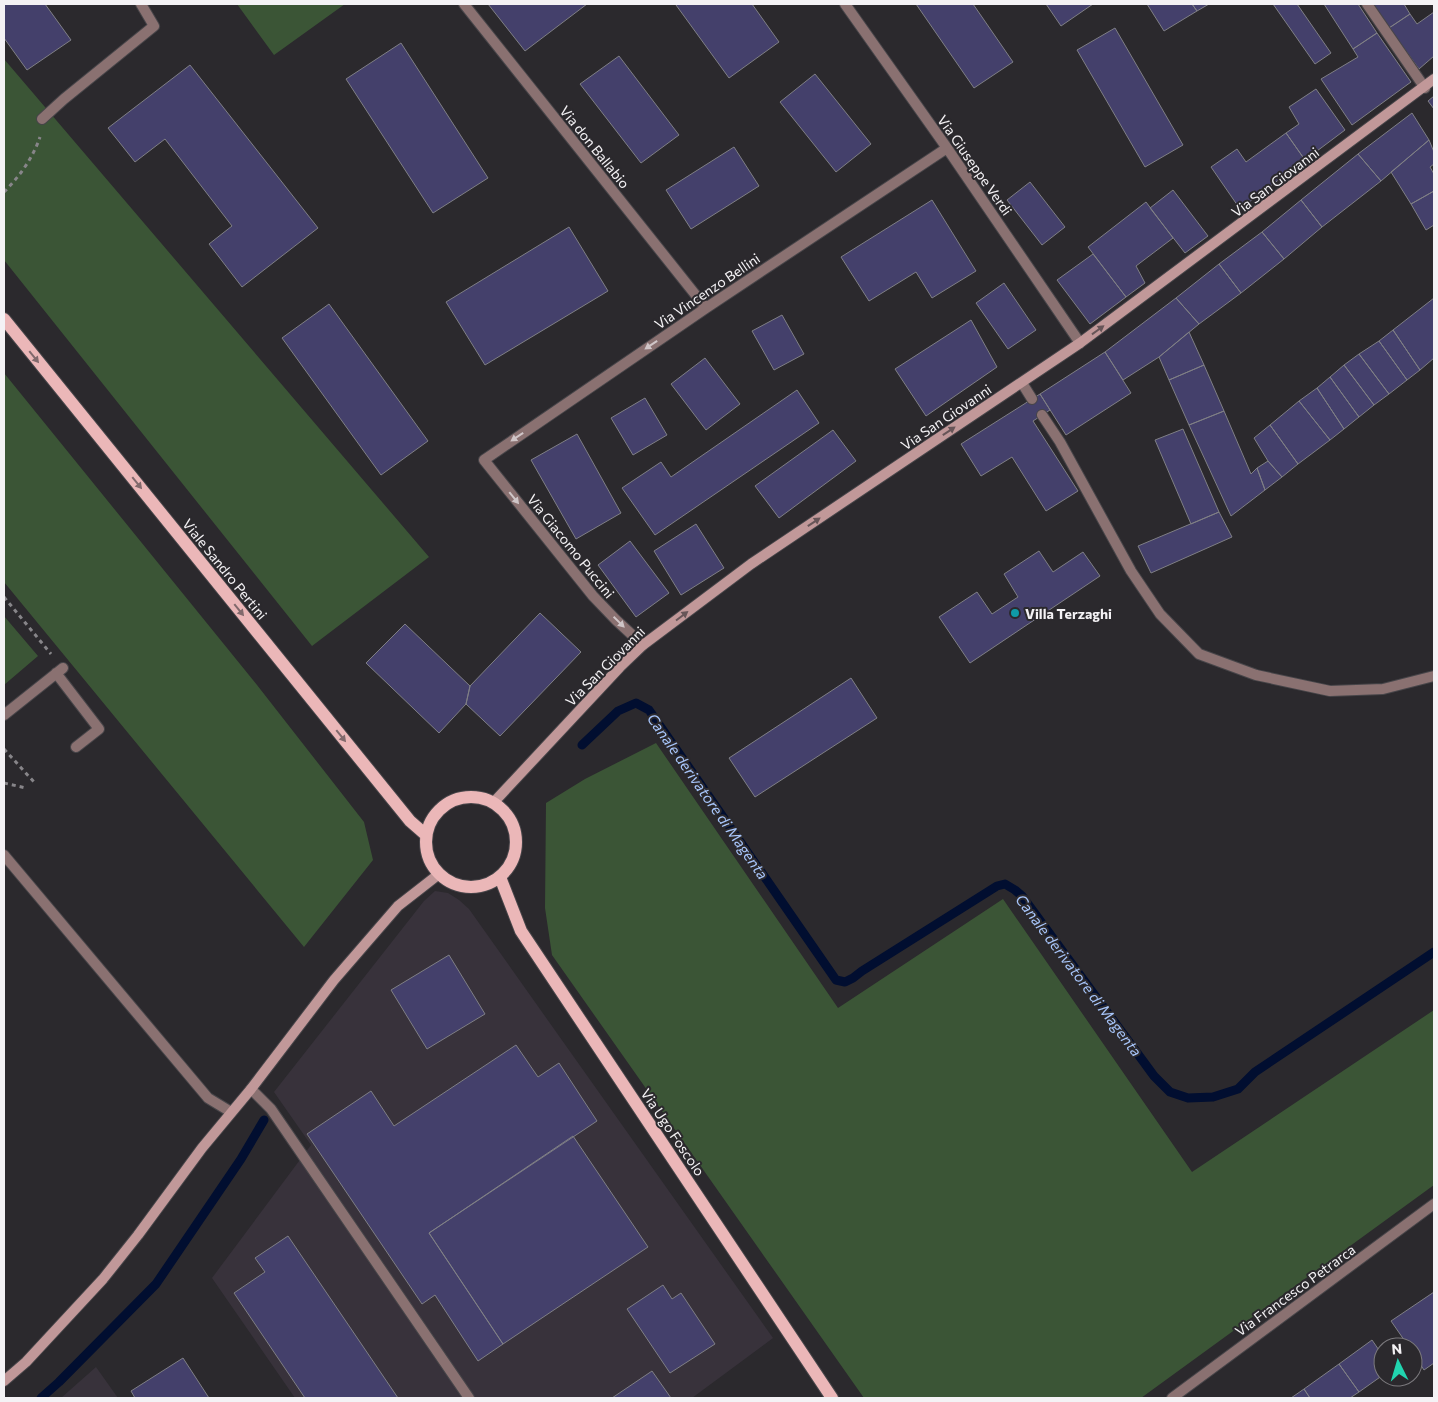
<svg xmlns="http://www.w3.org/2000/svg" width="1438" height="1402" viewBox="0 0 1438 1402" font-family="Commissioner,sans-serif">
  <style>
    .built { fill: #38323b }
    .green { fill: #3b5536 }
    .lines { fill: none; stroke-linecap: round; stroke-linejoin: round }
    .stream { stroke: #010e30; stroke-width: 9 }
    .building { fill: #44406b; stroke: #7f7f85 }
    .lane-casing { stroke: #474549; stroke-width: 12 }
    .street-casing { stroke: #474549; stroke-width: 12 }
    .secondary-casing { stroke: #474549; stroke-width: 12 }
    .primary-casing { stroke: #474549; stroke-width: 14 }
    .path { stroke: #878589; stroke-width: 3; stroke-dasharray: 4 4; stroke-linecap: butt }
    .lane { stroke: #8a7171; stroke-width: 10 }
    .street { stroke: #8a7171; stroke-width: 10 }
    .secondary { stroke: #c19899; stroke-width: 10 }
    .primary { stroke: #ebb7b8; stroke-width: 12 }
    .oneway { fill: #675558 }
    .oneway2 { fill: #cfc5c7 }
    .oneway3 { fill: #81696c }
    .culture-dot { fill: #0f9aa8; stroke: #2b292d; stroke-width: 2 }
    .labels { text-anchor: middle; dominant-baseline: central; stroke-width: 4; stroke-linejoin: round; paint-order: stroke }
    .street-label { font-size: 14px; fill: #f4f2f5; stroke: #2b292d }
    .poi-label { font-size: 14px; font-weight: bold; fill: #f4f2f5; stroke: #2b292d; text-anchor: start }
    .water-label { font-size: 15px; font-style: italic; fill: #a8c6fb; stroke: #2b292d }
  </style>
  <rect width="100%" height="100%" fill="#2b292d"/>
  <path class="built" d="M435,891L448,893L459,900L469,909L773,1338L692,1398H295L212,1278L311,1145L274,1092L424,901Z
    M96,1367L118,1398H61Z"/>
  <path class="green" d="M237,4H345L274,55Z
    M4,59L429,557L312,646L4,260Z
    M4,373L257,685L364,822L373,860L304,947L4,582Z
    M4,616L38,656L4,685Z
    M656,743L838,1008L1003,899L1192,1172L1434,1010V1185L1141,1398H864L552,955L545,908L546,803L585,779Z"/>
  <g class="lines">
    <path class="stream" d="M582,745L618,711L636,703L649,710L836,980L845,982L853,978L862,971L997,886L1005,884L1015,890L1022,896L1154,1076L1170,1092L1188,1098L1213,1097L1238,1089L1255,1072L1434,952
      M41,1398L59,1382L156,1284L241,1159L264,1120"/>
  </g>
  <path class="building" d="M4,4H45L71,40L27,70L4,38Z
    M488,4H587L525,51Z
    M678,4H752L779,42L729,78L676,5Z
    M916,4H973L1013,62L974,88Z
    M1046,4H1093L1061,26Z
    M1147,4H1192L1197,11L1164,31Z
    M1192,4H1209L1197,11Z
    M1273,4H1297L1331,53L1315,64Z
    M1324,4H1358L1377,33L1353,49Z
    M1373,4H1404L1410,14L1389,28Z
    M1434,12V56L1419,69L1389,28L1410,14L1417,24Z
    M1115,28L1183,145L1145,167L1077,50Z
    M1377,33L1411,82L1352,125L1321,79L1358,57L1353,49Z
    M401,43L488,178L433,213L346,79Z
    M619,56L679,135L641,163L580,84Z
    M190,65L318,228L242,287L209,244L232,226L165,139L135,162L108,128Z
    M815,74L871,144L836,172L780,102Z
    M1316,89L1345,130L1305,160L1286,133L1299,124L1289,107Z
    M1434,96V109L1428,101Z
    M1412,113L1429,140L1381,181L1358,154Z
    M1286,133L1305,160L1240,209L1211,167L1237,149L1246,162Z
    M1429,140L1434,152V164L1430,167L1434,174V191L1411,204L1391,172Z
    M734,147L759,186L691,229L666,190Z
    M1358,154L1381,181L1322,227L1301,200Z
    M1030,182L1065,227L1042,245L1007,200Z
    M1173,190L1208,236L1185,253L1150,208Z
    M1434,191V225L1426,230L1411,204Z
    M932,200L976,271L932,298L916,272L869,301L841,257Z
    M1301,200L1322,227L1284,259L1262,232Z
    M1146,202L1173,238L1136,266L1145,283L1126,297L1088,247Z
    M569,227L608,291L485,365L446,302Z
    M1262,232L1284,259L1241,293L1219,264Z
    M1093,254L1126,297L1090,324L1057,280Z
    M1219,264L1241,293L1199,324L1176,298Z
    M1004,283L1036,330L1008,349L976,303Z
    M1176,298L1199,324L1159,357L1123,380L1105,352Z
    M1434,298V358L1420,370L1393,330Z
    M329,304L428,441L381,475L282,338Z
    M782,315L804,354L774,370L752,331Z
    M971,320L997,367L926,416L895,369Z
    M1393,330L1420,370L1407,380L1379,341Z
    M1189,332L1204,365L1169,380L1159,357Z
    M1379,341L1407,380L1389,394L1359,354Z
    M1105,352L1131,393L1066,435L1040,394Z
    M1359,354L1389,394L1374,405L1344,365Z
    M705,358L740,404L706,430L671,384Z
    M1204,365L1224,411L1189,425L1169,380Z
    M1344,365L1374,405L1359,417L1330,377Z
    M1330,377L1359,417L1344,429L1317,388Z
    M1317,388L1344,429L1330,440L1299,401Z
    M797,390L819,423L655,535L622,488L661,462L671,477Z
    M1040,394L1050,410L1033,421L1078,491L1046,511L1012,457L981,476L961,444Z
    M645,398L667,435L633,455L611,418Z
    M1299,401L1330,440L1298,464L1270,425Z
    M1224,411L1251,474L1257,468L1265,490L1231,516L1189,425Z
    M1270,425L1298,464L1282,477L1268,461L1254,438Z
    M1183,429L1219,512L1191,524L1155,440Z
    M833,430L856,461L779,518L755,486Z
    M577,434L621,513L576,539L531,460Z
    M1268,461L1282,477L1265,490L1257,468Z
    M1219,512L1232,537L1151,573L1138,546Z
    M696,524L724,568L681,595L654,551Z
    M630,541L669,593L636,617L598,565Z
    M1039,551L1053,572L1083,552L1100,576L970,663L939,617L977,592L992,614L1018,597L1004,574Z
    M540,613L581,652L500,736L466,704L470,686Z
    M405,624L470,686L466,704L439,733L366,663Z
    M851,678L877,718L755,797L729,758Z
    M449,955L485,1014L427,1049L391,990Z
    M516,1045L538,1077L559,1063L597,1121L429,1233L503,1344L478,1361L435,1295L422,1304L307,1134L371,1091L394,1126Z
    M573,1136L648,1247L503,1344L429,1233Z
    M288,1236L398,1398H305L234,1293L265,1272L255,1258Z
    M663,1285L672,1299L681,1293L715,1344L670,1373L627,1309Z
    M1434,1292V1363L1424,1370L1413,1353V1347H1409L1391,1321Z
    M1372,1340L1383,1356V1375L1359,1392L1339,1364Z
    M183,1358L209,1398H135L131,1391Z
    M1339,1364L1359,1392L1350,1398H1310L1304,1389Z
    M652,1371L671,1398H612Z
    M1304,1389L1310,1398H1291Z"/>
  <g class="lines">
    <defs>
      <path id="lane" d="M1022,383L1032,399
        M1042,415L1060,442L1131,571L1160,614L1199,654L1256,675L1330,691L1383,689L1434,676
        M56,673L99,729L76,747
        M4,715L63,668
        M4,855L208,1098L231,1112"/>
      <path id="street" d="M464,4L706,308
        M845,4L947,148L1080,343
        M1367,4L1425,88
        M42,119L64,99L154,26L141,4
        M643,645L616,620L593,596L484,460L706,308L947,148
        M251,1089L271,1109L469,1398
        M1172,1398L1434,1204"/>
      <path id="secondary" d="M494,802L620,667L643,645L751,564L1080,343L1434,79
        M4,1381L26,1362L103,1279L138,1235L202,1148L251,1089L334,980L398,906L439,874"/>
      <path id="primary" d="M4,319L410,821L426,835
        M426 842a45 45 0 1 1 90 0a45 45 0 1 1-90 0Z
        M500,877L521,931L832,1398"/>
    </defs>
    <use href="#lane" class="lane-casing"/>
    <use href="#street" class="street-casing"/>
    <use href="#secondary" class="secondary-casing"/>
    <use href="#primary" class="primary-casing"/>
    <path class="path" d="M4,192C19,177 33,158 40,137
      M4,597L51,654
      M4,749L34,782
      M4,783L26,788"/>
    <use href="#lane" class="lane"/>
    <use href="#street" class="street"/>
    <use href="#secondary" class="secondary"/>
    <use href="#primary" class="primary"/>
  </g>
  <defs><path id="oneway-solid" d="M-6-.8H1V-3.2L6.5 0L1 3.2V.8H-6Z" transform="scale(1.25)"/></defs>
  <g class="oneway">
    <use href="#oneway-solid" transform="translate(1098 330) rotate(-36)"/>
    <use href="#oneway-solid" transform="translate(949 431) rotate(-34)"/>
    <use href="#oneway-solid" transform="translate(814 522) rotate(-34)"/>
    <use href="#oneway-solid" transform="translate(682 616) rotate(-37)"/>
  </g>
  <g class="oneway2">
    <use href="#oneway-solid" transform="translate(651 345) rotate(146)"/>
    <use href="#oneway-solid" transform="translate(517 437) rotate(146)"/>
    <use href="#oneway-solid" transform="translate(514 498) rotate(51)"/>
    <use href="#oneway-solid" transform="translate(619 622) rotate(44)"/>
  </g>
  <g class="oneway3">
    <use href="#oneway-solid" transform="translate(34 357) rotate(51)"/>
    <use href="#oneway-solid" transform="translate(137 483) rotate(51)"/>
    <use href="#oneway-solid" transform="translate(239 610) rotate(51)"/>
    <use href="#oneway-solid" transform="translate(341 736) rotate(51)"/>
  </g>
  <circle class="culture-dot" cx="1015" cy="613" r="5"/>
  <g class="labels">
    <g class="street-label">
      <text transform="translate(595 147) rotate(51)">Via don Ballabio</text>
      <text transform="translate(975 165) rotate(55)">Via Giuseppe Verdi</text>
      <text transform="translate(1275 182) rotate(-37)">Via San Giovanni</text>
      <text transform="translate(707 291) rotate(-34)">Via Vincenzo Bellini</text>
      <text transform="translate(946 417) rotate(-34)">Via San Giovanni</text>
      <text transform="translate(571 546) rotate(51)">Via Giacomo Puccini</text>
      <text transform="translate(225 569) rotate(51)">Viale Sandro Pertini</text>
      <text transform="translate(605 666) rotate(-45)">Via San Giovanni</text>
      <text transform="translate(673 1132) rotate(56)">Via Ugo Foscolo</text>
      <text transform="translate(1295 1290) rotate(-36)">Via Francesco Petrarca</text>
    </g>
    <g class="poi-label">
      <text x="1025" y="613">Villa Terzaghi</text>
    </g>
    <g class="water-label">
      <text transform="translate(708 796) rotate(55)">Canale derivatore di Magenta</text>
      <text transform="translate(1079 975) rotate(53)">Canale derivatore di Magenta</text>
    </g>
  </g>
  <rect width="1438" height="1402" fill="none" stroke="#f4f2f5" stroke-width="10"/>
  <g transform="translate(1398 1362) rotate(355)"><circle r="24" fill="#2b292d" stroke="#7b797d"/>
  <path d="M0-4L9 19L0 12L-9 19Z" fill="#21d5b0"/>
  <text y="-8" font-size="14" font-weight="bold" text-anchor="middle" fill="#f4f2f5">N</text>
  </g>
</svg>
